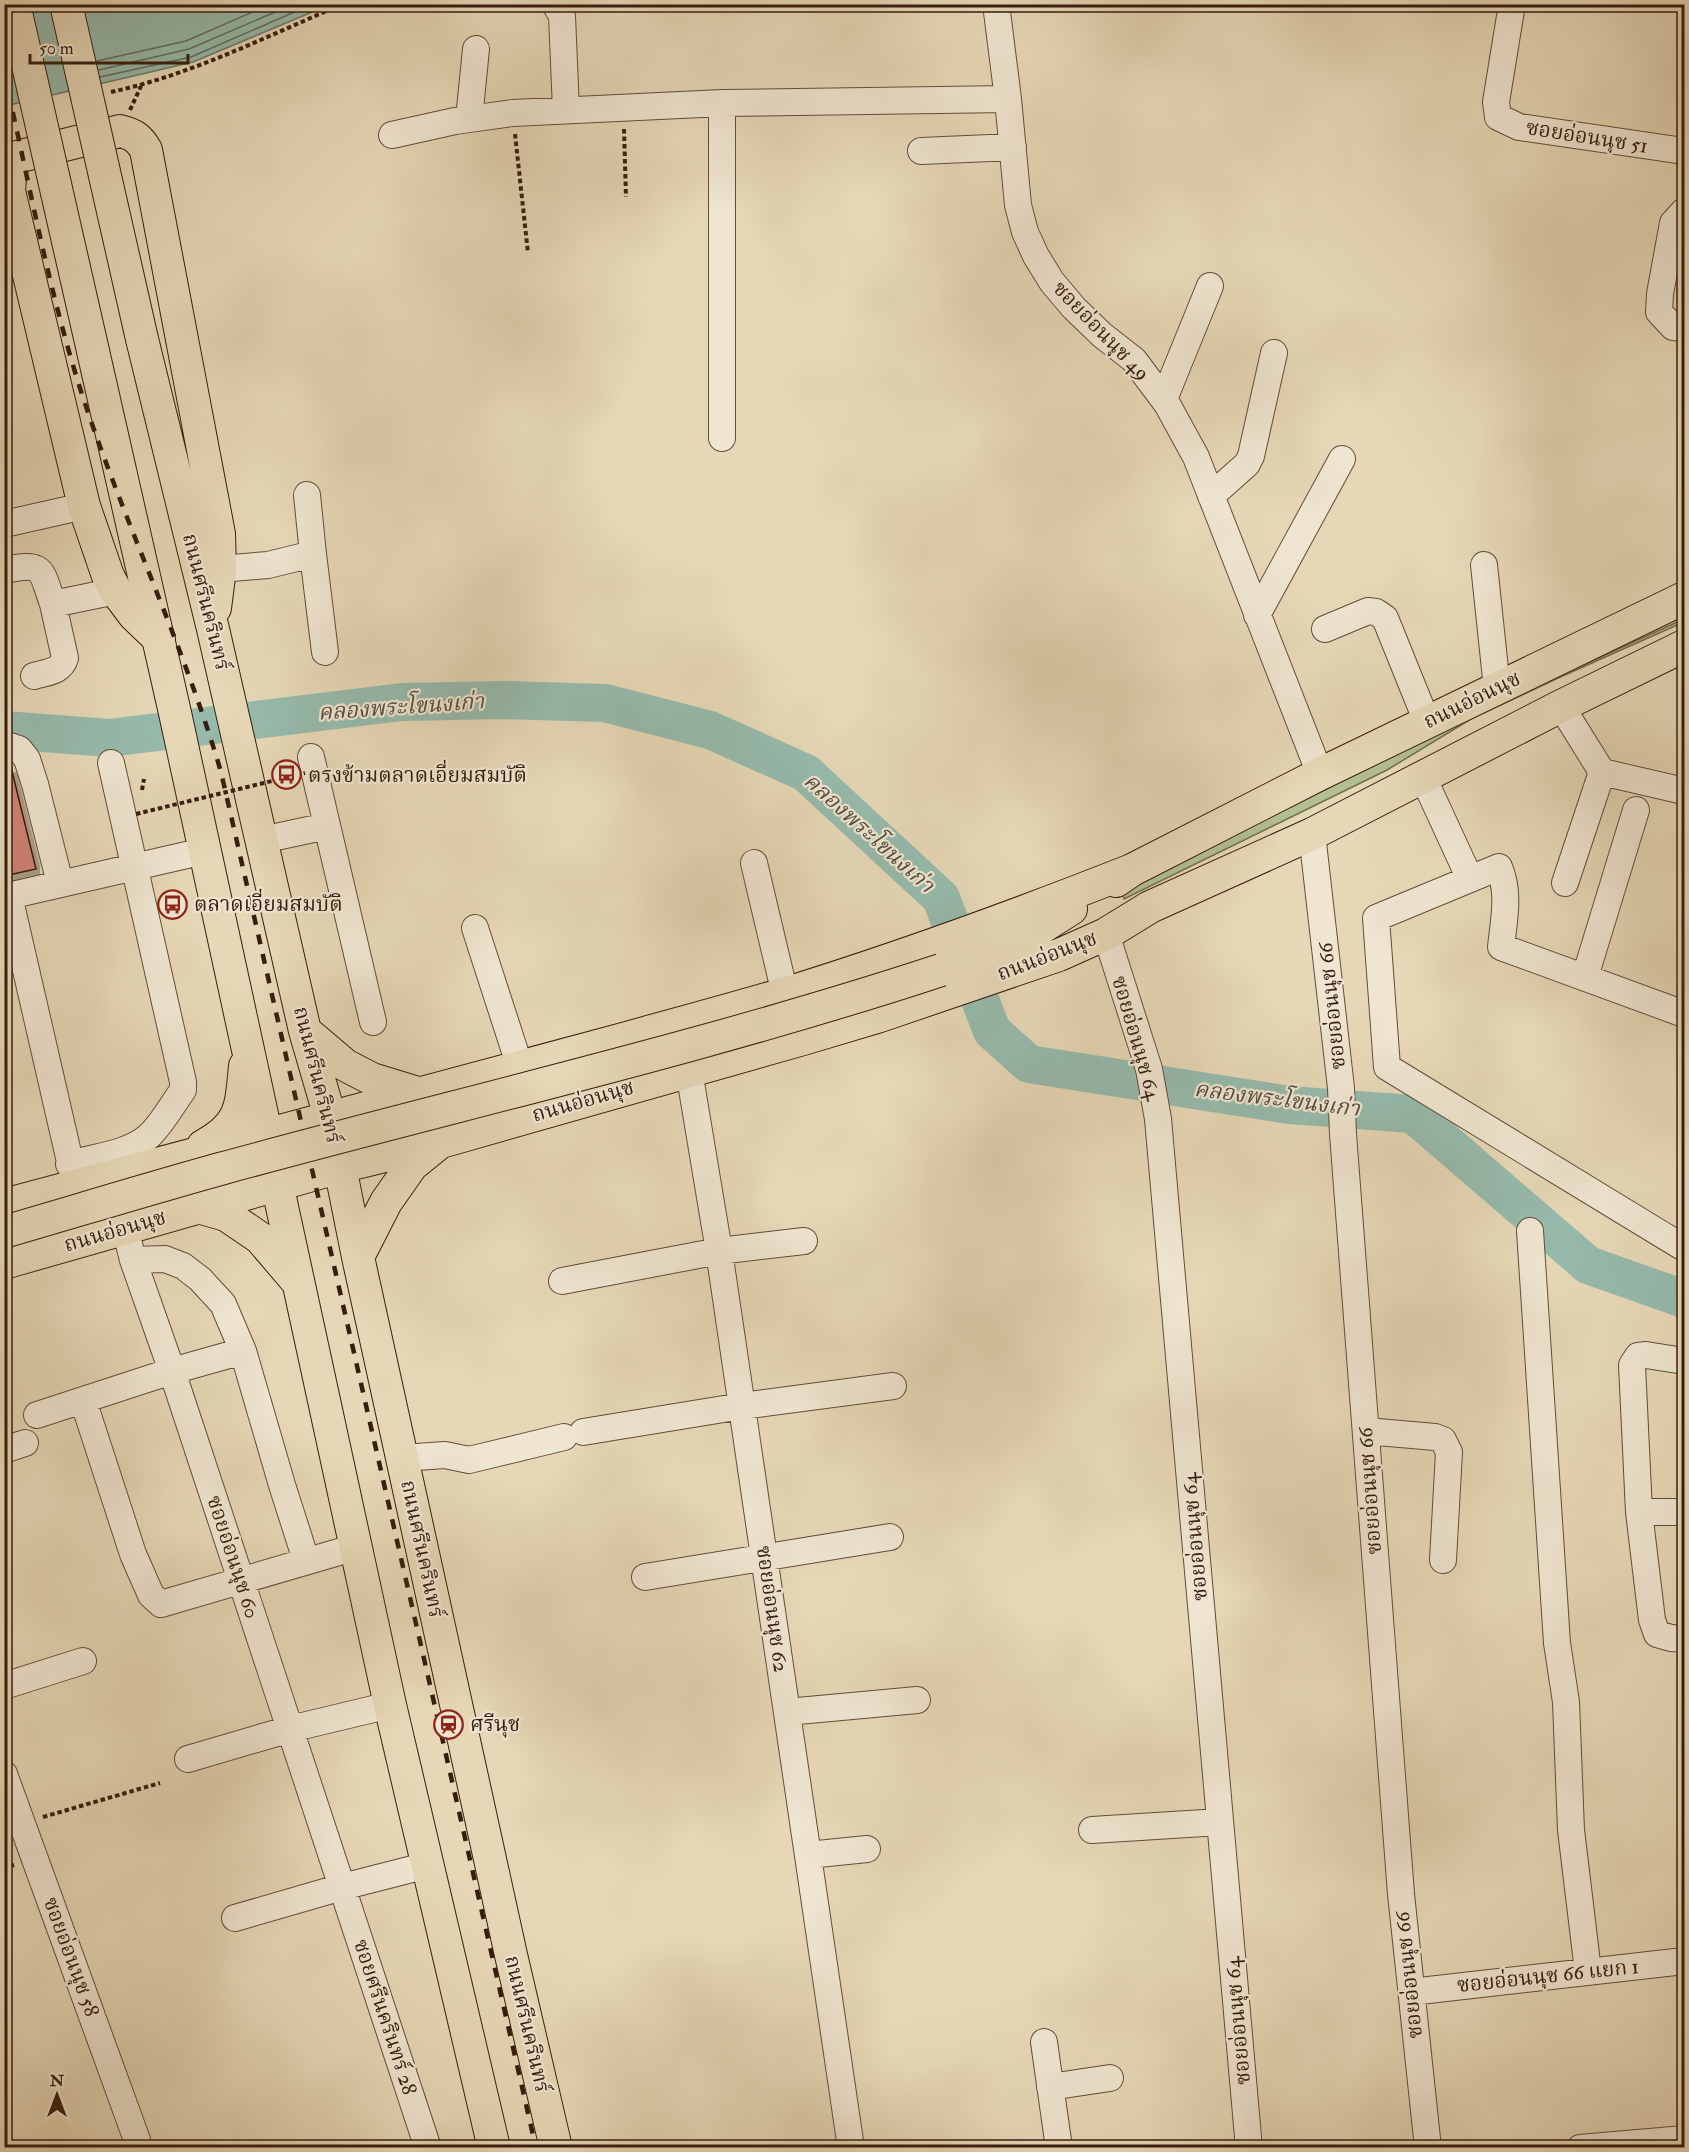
<svg xmlns="http://www.w3.org/2000/svg" width="1689" height="2152" viewBox="0 0 1689 2152" font-family="'IM FELL Double Pica','Noto Serif Thai',serif">
  <style>
    .green { fill: #b2bf90; stroke: #746e50; stroke-width: 1.5 }
    .water { fill: #96baac; stroke: #707b6d; stroke-width: 1.5 }
    .lines { fill: none; stroke-linecap: round; stroke-linejoin: round }
    .shore { stroke: #666c5e; stroke-width: 1.5 }
    .river { stroke: #96baac; stroke-width: 38 }
    .building { fill: #cf8274; stroke: #371d0f; stroke-width: 1.5; filter: url(#shadow) }
    .minor-casing { stroke: #634c39; stroke-width: 28 }
    .major-casing { stroke: #371d0f; stroke-width: 34 }
    .path { stroke: #371d0f; stroke-width: 4; stroke-dasharray: 4.5 3; stroke-linecap: butt }
    .minor { stroke: #efe5d0; stroke-width: 26 }
    .major { stroke: #e6d7b6; stroke-width: 32 }
    .rail { stroke: #371d0f; stroke-width: 4.5; stroke-dasharray: 10 10; stroke-linecap: butt }
    .major-bridge-casing { stroke: #371d0f; stroke-width: 34; stroke-linecap: butt }
    .path-bridge { stroke: #371d0f; stroke-width: 4; stroke-dasharray: 4.5 3; stroke-linecap: butt }
    .major-bridge { stroke: #e6d7b6; stroke-width: 32 }
    .labels { text-anchor: middle; dominant-baseline: central; stroke-width: 4.5; stroke-linejoin: round; paint-order: stroke }
    .street-label { font-size: 21px; fill: #371d0f; stroke: #efe5d0 }
    .poi-label { font-size: 21px; fill: #371d0f; stroke: #efe5d0; text-anchor: start }
    .water-label { font-size: 22px; font-style: italic; fill: #544c3e; stroke: #efe5d0 }
  </style>
  <defs>
    <filter id="shadow"><feDropShadow dx="5.5" dy="5.5" stdDeviation="0" flood-color="#0004"/></filter>
  </defs>
  <rect width="100%" height="100%" fill="#e6d7b6"/>
  <filter id="stains"><feTurbulence type="fractalNoise" baseFrequency=".00333" numOctaves="4"/><feColorMatrix values="0 0 0 0 .2 0 0 0 0 .09 0 0 0 0 .02 0 0 0 .5 -.17"/></filter>
  <radialGradient id="worn" r=".72"><stop offset=".6" stop-color="#630" stop-opacity="0"/><stop offset="1" stop-color="#630" stop-opacity=".3"/></radialGradient>
  <path class="green" d="M1684,619V622L1556,679L1471,719L1387,770L1124,899L1122,893L1386,757L1469,717Z"/>
  <path class="water" d="M4,5H329L193,62L5,106Z"/>
  <g class="lines">
    <path class="shore" d="M97,61L186,41L271,4
      M99,70L189,49L294,4
      M100,77L191,57L313,4"/>
    <path class="river" d="M4,730L109,738L402,702L504,700L605,703L710,730L806,773L941,898L992,1031L1029,1064L1289,1105L1413,1114L1588,1265L1684,1299"/>
  </g>
  <path class="building" d="M11,767L36,869L4,876V768Z"/>
  <g class="lines">
    <defs>
      <path id="minor" d="M555,4L562,16L566,110
        M996,4L1008,99L1018,205L1025,232L1036,256L1052,282L1074,308L1102,335L1134,360L1167,404L1196,457L1320,774
        M1512,4L1496,102L1498,117L1519,127L1684,151
        M722,103V438
        M469,119L476,49
        M392,135L455,121L513,113L722,103L1008,99
        M921,151L1013,147
        M1684,211L1673,223L1660,294L1659,312L1673,327L1684,328
        M1164,399L1210,286
        M1211,496L1247,464L1251,456L1274,353
        M4,524L84,506
        M313,554L325,652
        M1484,565L1497,688
        M220,569L268,565L313,554L307,495
        M4,570C45,562 40,568 53,604L116,591
        M1257,615L1342,459
        M1325,629L1368,611L1376,612L1385,618L1427,722
        M34,676C47,672 61,672 65,658L53,604
        M1561,706L1602,772L1684,791
        M4,744L19,749L27,759L35,784L60,883
        M311,757L373,1022
        M1423,777L1470,879
        M1312,834L1341,1088L1343,1134L1401,1894L1428,2148
        M262,840L327,826
        M754,863L785,994
        M1565,883L1602,772
        M9,896L74,1179
        M4,897L204,851
        M475,928L520,1067
        M1106,934L1149,1069L1158,1119L1249,2148
        M1585,977L1636,810
        M1684,1014L1501,947C1504,919 1510,893 1499,867L1376,918L1387,1067L1684,1248
        M689,1071L719,1251L851,2148
        M69,1164C94,1157 129,1154 149,1136C162,1124 172,1105 183,1090V1082L111,763
        M125,1228L133,1260L172,1371L428,2148
        M1530,1231L1557,1643L1566,1702L1571,1830L1588,1971
        M133,1260L165,1259L183,1266L200,1279L223,1304L243,1351L282,1485L306,1560
        M562,1281L719,1251L804,1241
        M1684,1361L1646,1355L1638,1356L1632,1365L1639,1512L1652,1620L1657,1634L1671,1638L1684,1639
        M83,1400L133,1554L151,1595L161,1604L356,1547
        M37,1415L172,1371L243,1351
        M1366,1431L1435,1437L1443,1440L1449,1452L1443,1560
        M583,1432L742,1406L893,1386
        M4,1450L25,1443
        M402,1458L445,1455L469,1460L564,1437
        M1639,1512H1684
        M645,1577L890,1537
        M4,1686L83,1661
        M787,1712L917,1700
        M188,1759L290,1729L390,1705
        M4,1774L137,2140
        M1092,1830L1220,1822
        M808,1855L867,1849
        M235,1918L342,1887L428,1865
        M1411,1992L1684,1961
        M1044,2042L1059,2148
        M1050,2087L1110,2078
        M1580,2148L1684,2139"/>
      <path id="major" d="M142,339L213,629L305,1031L330,1117L358,1257L511,1955L556,2148
        M93,351L175,713L390,1705L494,2148
        M159,639L134,615L116,591L108,576L84,506L9,191L11,165L17,157L120,131C133,134 139,138 146,150L219,534L220,569L215,608
        M1116,881L1132,870L1320,774L1684,598
        M1014,945L1071,909
        M941,970L1034,939
        M305,1031L345,1065L372,1079L421,1094
        M203,1146C242,1125 241,1107 245,1066
        M4,1205C208,1149 412,1097 616,1041C673,1025 730,1010 787,993C903,957 1018,915 1132,870
        M198,1207L226,1215L260,1238L295,1279
        M358,1257L386,1202L412,1165L438,1144
        M4,1263L340,1167L441,1142L803,1039L877,1017L1059,955L1106,934L1150,907L1312,834L1561,706L1684,646"/>
    </defs>
    <use href="#minor" class="minor-casing"/>
    <use href="#major" class="major-casing"/>
    <path class="path" d="M111,92C191,75 267,36 343,4
      M130,110L141,86
      M624,129L626,197
      M515,134L528,253
      M142,790L144,779
      M43,1817L160,1783
      M4,1868L14,1865"/>
    <use href="#minor" class="minor"/>
    <use href="#major" class="major"/>
    <path class="rail" d="M4,73C31,190 52,311 92,424C133,541 186,653 221,772L536,2148"/>
    <defs>
      <path id="major-bridge" d="M14,4L93,351
        M66,4L142,339
        M4,1232C76,1211 148,1189 220,1169C461,1103 704,1048 941,970"/>
    </defs>
    <use href="#major-bridge" class="major-bridge-casing"/>
    <path class="path-bridge" d="M136,814L305,773"/>
    <use href="#major-bridge" class="major-bridge"/>
  </g>
  <defs>
    <symbol id="bus-ring" viewBox="-11 -11 22 22"><circle r="9.5" fill="#efe5d0" stroke="#8f2418" stroke-width="1.5"/><path d="M-5-6H5V4H4V6H2V4H-2V6H-4V4H-5ZM-3.5-4V0h7V-4ZM-3.5 1.2v1.5H-2V1.2ZM2 1.2v1.5H3.5V1.2Z" fill="#8f2418"/></symbol>
    <symbol id="station-ring" viewBox="-11 -11 22 22"><circle r="9.5" fill="#efe5d0" stroke="#8f2418" stroke-width="1.5"/><path d="M-3-6H3Q5-6 5-4V2Q5 4 3 4L4.5 6H3L1.5 4h-3L-3 6H-4.5L-3 4Q-5 4-5 2V-4Q-5-6-3-6ZM-3.5-4v3h7v-3ZM-3.5 1v1.5H-2V1ZM2 1v1.5H3.5V1Z" fill="#8f2418"/></symbol>
  </defs>
  <g fill-rule="evenodd">
    <use href="#bus-ring" x="270" y="758" width="33" height="33"/>
    <use href="#bus-ring" x="156" y="888" width="33" height="33"/>
    <use href="#station-ring" x="432" y="1708" width="33" height="33"/>
  </g>
  <g class="labels">
    <g class="street-label">
      <text transform="translate(1587 137) rotate(9)">ซอยอ่อนนุช 51</text>
      <text transform="translate(1101 331) rotate(46)">ซอยอ่อนนุช 49</text>
      <text transform="translate(206 602) rotate(76)">ถนนศรีนครินทร์</text>
      <text transform="translate(1472 700) rotate(-26)">ถนนอ่อนนุช</text>
      <text transform="translate(1047 956) rotate(-21)">ถนนอ่อนนุช</text>
      <text transform="translate(1332 1006) rotate(-96)">ซอยอ่อนนุช 66</text>
      <text transform="translate(1136 1038) rotate(74)">ซอยอ่อนนุช 64</text>
      <text transform="translate(317 1075) rotate(76)">ถนนศรีนครินทร์</text>
      <text transform="translate(583 1101) rotate(-16)">ถนนอ่อนนุช</text>
      <text transform="translate(115 1231) rotate(-16)">ถนนอ่อนนุช</text>
      <text transform="translate(1370 1491) rotate(-94)">ซอยอ่อนนุช 66</text>
      <text transform="translate(1195 1537) rotate(-95)">ซอยอ่อนนุช 64</text>
      <text transform="translate(422 1549) rotate(78)">ถนนศรีนครินทร์</text>
      <text transform="translate(233 1557) rotate(72)">ซอยอ่อนนุช 60</text>
      <text transform="translate(772 1609) rotate(82)">ซอยอ่อนนุช 62</text>
      <text transform="translate(71 1957) rotate(70)">ซอยอ่อนนุช 58</text>
      <text transform="translate(1409 1975) rotate(-96)">ซอยอ่อนนุช 66</text>
      <text transform="translate(1548 1976) rotate(-6)">ซอยอ่อนนุช 66 แยก 1</text>
      <text transform="translate(385 2017) rotate(72)">ซอยศรีนครินทร์ 28</text>
      <text transform="translate(1238 2021) rotate(-95)">ซอยอ่อนนุช 64</text>
      <text transform="translate(527 2024) rotate(77)">ถนนศรีนครินทร์</text>
    </g>
    <g class="poi-label">
      <text x="308" y="775">ตรงข้ามตลาดเอี่ยมสมบัติ</text>
      <text x="194" y="904">ตลาดเอี่ยมสมบัติ</text>
      <text x="470" y="1724">ศรีนุช</text>
    </g>
    <g class="water-label">
      <text transform="translate(401 707) rotate(-4)">คลองพระโขนงเก่า</text>
      <text transform="translate(869 833) rotate(42)">คลองพระโขนงเก่า</text>
      <text transform="translate(1277 1099) rotate(7)">คลองพระโขนงเก่า</text>
    </g>
  </g>
  <rect width="1689" height="2152" fill="none" stroke="#e6d7b6" stroke-width="24"/>
  <rect x="6" y="6" width="1677" height="2140" fill="none" stroke="#371d0f" stroke-width="3"/>
  <rect x="12" y="12" width="1665" height="2128" fill="none" stroke="#371d0f" stroke-width="1.5"/>
  <g transform="translate(57 2095)" stroke="#efe5d0" stroke-width="4.5" paint-order="stroke">
  <path d="M0-4.5L10 22L0 15L-10 22Z" fill="#371d0f"/>
  <text y="-9" font-size="16" font-weight="bold" text-anchor="middle" fill="#371d0f">N</text>
  </g>
  <path d="M30 54v9h158v-9" fill="none" stroke="#371d0f" stroke-width="3"/>
  <text x="39" y="54" font-size="18" fill="#371d0f" stroke="#efe5d0" stroke-width="4.5" paint-order="stroke">50 m</text>
  <rect width="100%" height="100%" filter="url(#stains)"/>
  <rect width="100%" height="100%" fill="url(#worn)"/>
</svg>
